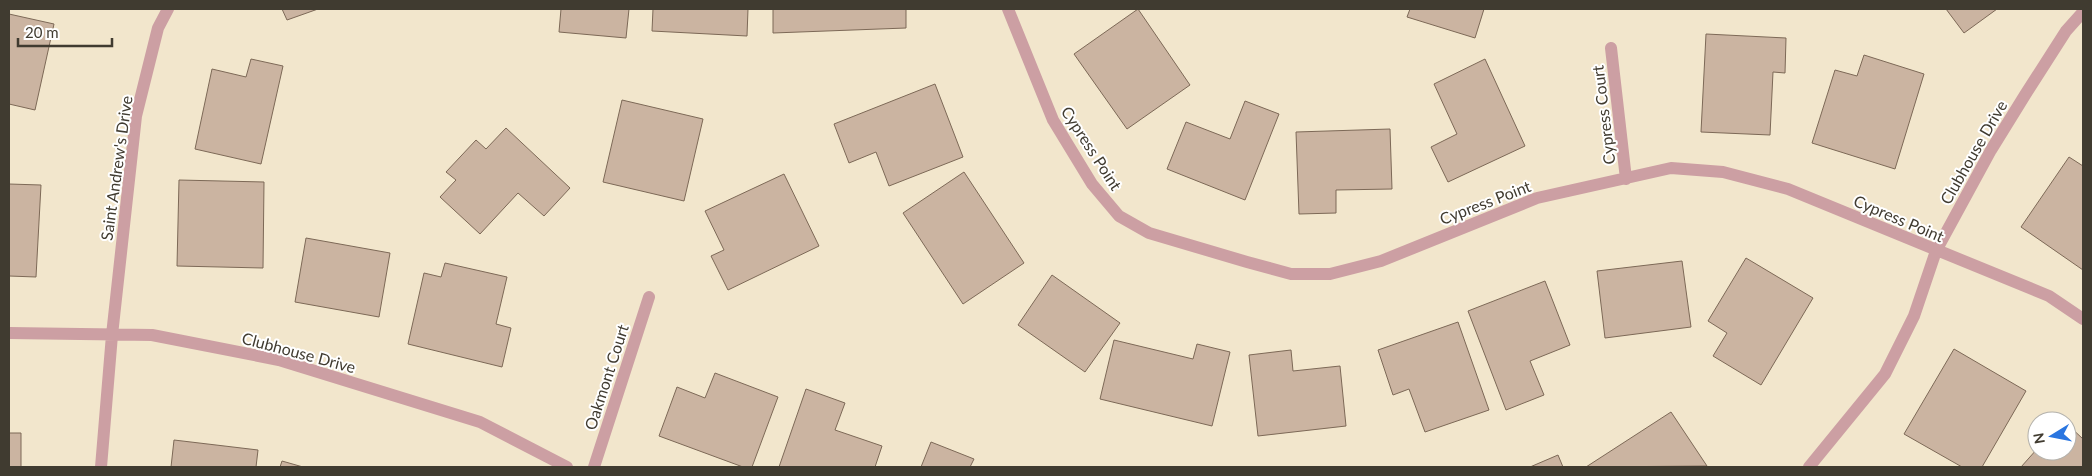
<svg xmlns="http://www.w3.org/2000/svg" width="2092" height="476" viewBox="0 0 2092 476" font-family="Lato,sans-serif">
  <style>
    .building { fill: #cbb4a1; stroke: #7d6957 }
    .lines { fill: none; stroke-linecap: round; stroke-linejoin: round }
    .minor { stroke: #cc9fa3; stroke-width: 12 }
    .labels { text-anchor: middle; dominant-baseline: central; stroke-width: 4; stroke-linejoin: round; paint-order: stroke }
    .street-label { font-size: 16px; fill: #403b30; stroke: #fff }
  </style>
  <rect width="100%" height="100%" fill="#f2e6cc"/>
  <path class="building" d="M282,9H318L287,20Z
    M561,9H629L626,38L559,32Z
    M653,9H748L747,36L652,31Z
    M773,9H906V28L773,33Z
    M1138,9L1190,85L1127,129L1074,54Z
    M1410,9H1484L1475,38L1407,17Z
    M1946,9H1997L1964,33Z
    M9,14L54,24L35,110L9,104Z
    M1706,34L1786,38L1785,73L1773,72L1770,135L1701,132Z
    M1864,55L1924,74L1895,169L1812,143L1835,70L1857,76Z
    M251,59L283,66L261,164L195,149L212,69L246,77Z
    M1485,59L1525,146L1448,182L1431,147L1457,134L1434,84Z
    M935,84L963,157L889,186L876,152L849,163L834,124Z
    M622,100L703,119L684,201L603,182Z
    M1245,101L1279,114L1245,200L1167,169L1186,122L1230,139Z
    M506,128L570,188L544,216L518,193L480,234L440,197L456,180L446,172L476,140L486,149Z
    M1390,129L1392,189L1336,190V213L1299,214L1296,132Z
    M2069,157L2083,166V270L2021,227Z
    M964,172L1024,263L963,304L903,213Z
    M784,174L819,246L728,290L711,256L724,250L705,211Z
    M179,180L264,182L263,268L177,266Z
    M9,184L41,185L36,277L9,276Z
    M306,238L390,253L379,317L295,302Z
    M1746,258L1813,298L1761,385L1713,356L1727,333L1708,321Z
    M1682,261L1691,327L1605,338L1597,271Z
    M445,263L507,277L496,324L511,328L502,367L408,344L424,273L441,277Z
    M1052,275L1120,323L1085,372L1018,325Z
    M1545,281L1570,345L1530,361L1544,395L1506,410L1468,311Z
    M1458,322L1489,410L1425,432L1409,389L1393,395L1378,350Z
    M1114,340L1193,359L1197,344L1230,352L1212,426L1100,399Z
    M1954,349L2026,391L1982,467H1962L1904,434Z
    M1291,350L1293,371L1340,366L1346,426L1258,436L1249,355Z
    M715,373L778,397L752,467H743L659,436L677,387L705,398Z
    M806,389L845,403L835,430L882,446L875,467H779Z
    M1671,412L1707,466L1586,467Z
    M2067,424L2083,439V467H2021L2037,449V451H2067Z
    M9,433H21V467H9Z
    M174,440L258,450L256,467H171Z
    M931,442L974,459L970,467H921Z
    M1558,455L1563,467H1530Z
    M282,461L303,467H280Z"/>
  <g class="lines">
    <path class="minor" d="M1008,9L1053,120L1092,184L1119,216L1149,233L1247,262L1291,274H1330L1381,261L1537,198L1671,168L1723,172L1788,189L2049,296L2083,319
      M1611,48L1626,179
      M9,333L152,335L279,360L480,422L567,467
      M101,467L112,335L136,116L158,28L168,9
      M594,467L649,297
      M1809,467L1885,374L1914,316L1936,251L1991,150L2025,95L2066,31L2083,12"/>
  </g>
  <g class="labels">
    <g class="street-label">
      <text transform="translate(1603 115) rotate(-97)">Cypress Court</text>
      <text transform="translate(1092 148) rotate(57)">Cypress Point</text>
      <text transform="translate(1973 152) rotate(-60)">Clubhouse Drive</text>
      <text transform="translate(116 168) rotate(-82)">Saint Andrew's Drive</text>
      <text transform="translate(1485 202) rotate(-21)">Cypress Point</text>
      <text transform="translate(1899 218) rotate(23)">Cypress Point</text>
      <text transform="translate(299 352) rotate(15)">Clubhouse Drive</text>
      <text transform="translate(606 377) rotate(-72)">Oakmont Court</text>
    </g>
  </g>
  <rect width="2092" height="476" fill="none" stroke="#403b30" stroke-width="20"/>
  <g transform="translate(2052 436) rotate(260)"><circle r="24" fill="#ffffff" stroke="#b3b1ac"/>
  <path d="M0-4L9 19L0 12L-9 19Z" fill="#2975e0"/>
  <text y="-8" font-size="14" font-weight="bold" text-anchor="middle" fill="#403b30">N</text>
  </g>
  <path d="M18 38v8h94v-8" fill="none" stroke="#403b30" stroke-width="2.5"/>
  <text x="25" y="38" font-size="15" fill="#403b30" stroke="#ffffff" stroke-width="4" paint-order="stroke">20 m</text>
</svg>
